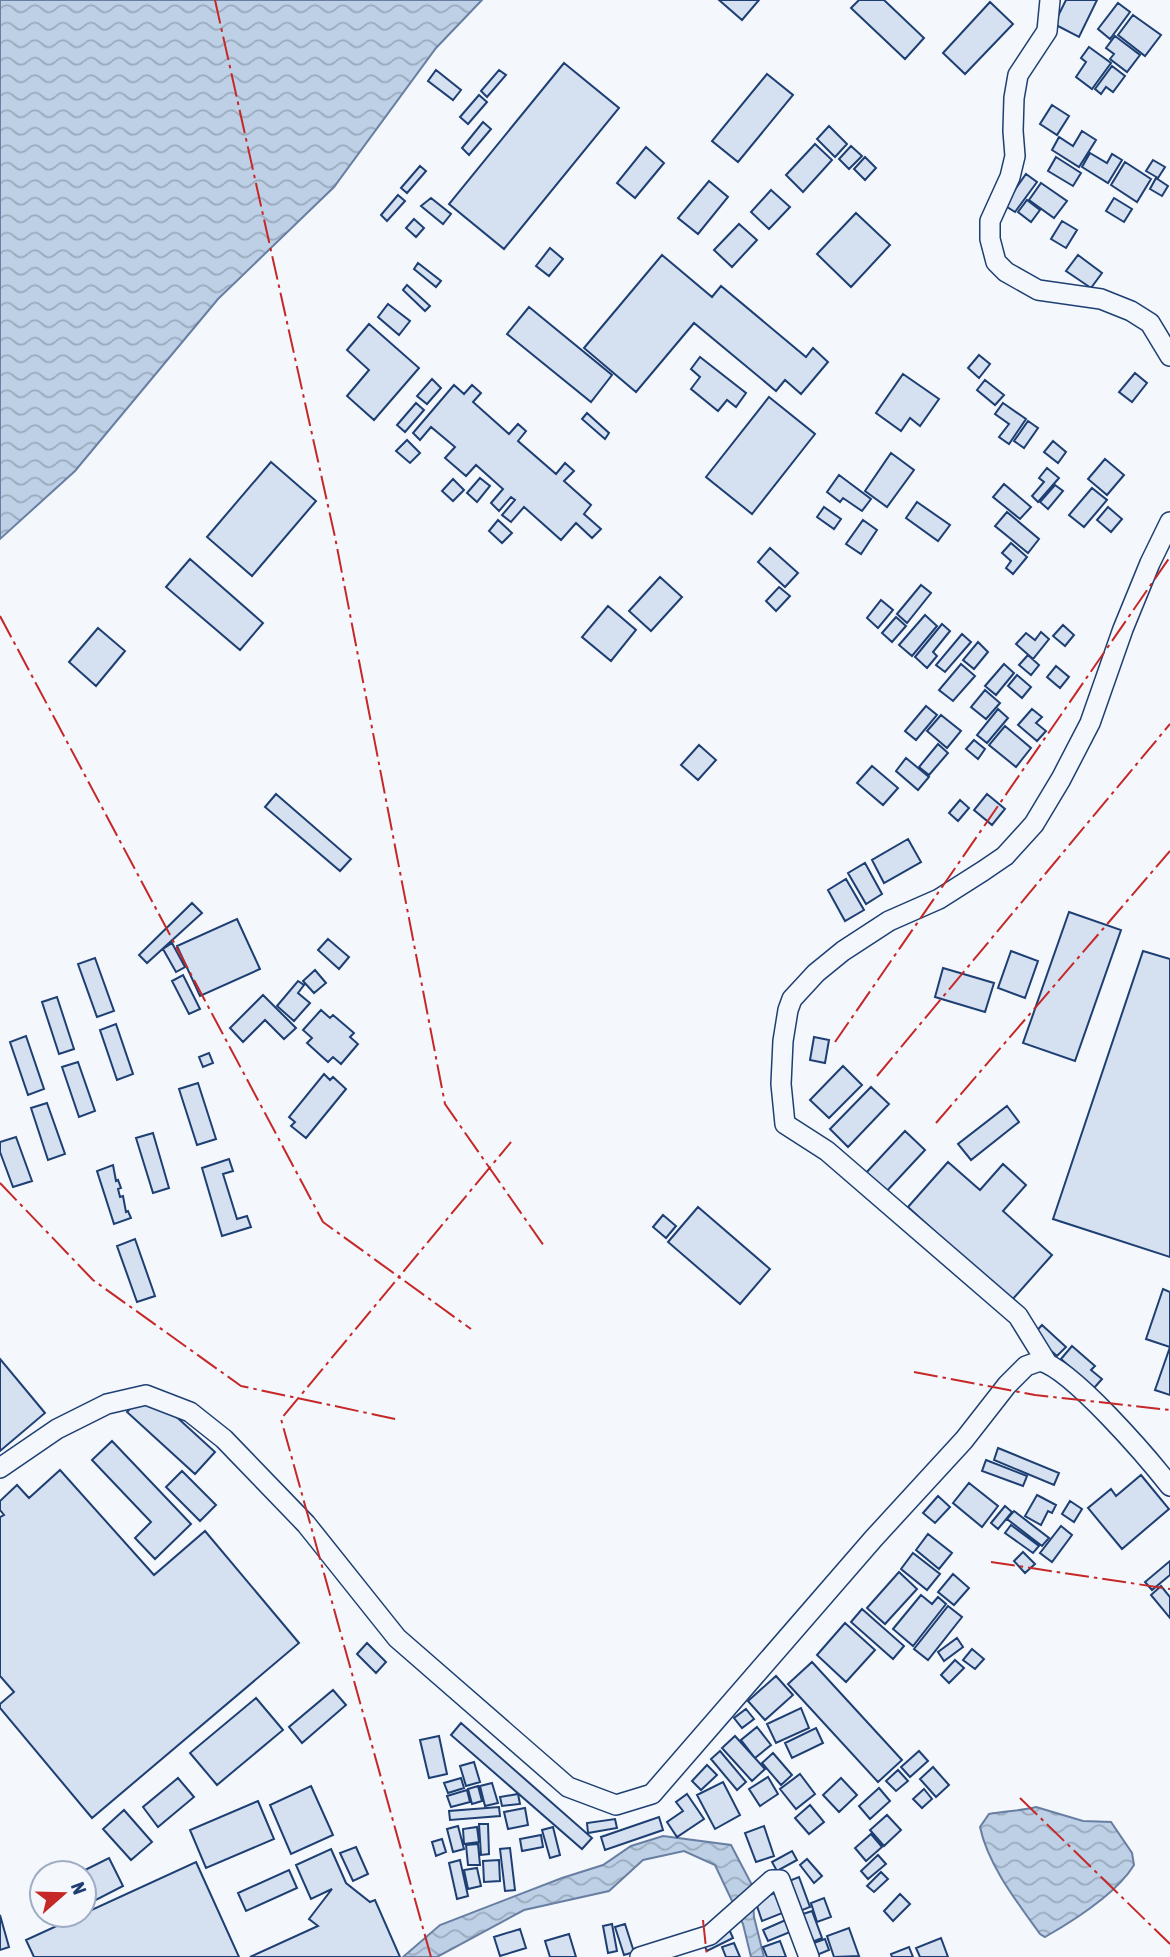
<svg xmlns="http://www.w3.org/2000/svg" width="1170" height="1957" viewBox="0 0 1170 1957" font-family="'Asap Condensed',sans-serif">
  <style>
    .water { fill: url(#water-waves); stroke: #687fa3; stroke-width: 2 }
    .building { fill: #d5e0f0; stroke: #1d3f73; stroke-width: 2 }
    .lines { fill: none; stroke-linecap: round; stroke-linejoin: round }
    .minor-casing { stroke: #1d3f73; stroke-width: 22 }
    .minor { stroke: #f4f7fb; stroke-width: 19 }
    .power { stroke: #c62828; stroke-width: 2; stroke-dasharray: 24 5 3.5 5; stroke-linecap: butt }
  </style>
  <defs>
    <pattern id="water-waves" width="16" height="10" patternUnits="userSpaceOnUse" patternTransform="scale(1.75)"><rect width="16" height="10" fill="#bed0e5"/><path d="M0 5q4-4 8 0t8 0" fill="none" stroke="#9aaabe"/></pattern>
  </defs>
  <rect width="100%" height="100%" fill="#f4f7fb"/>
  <path class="water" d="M0,0H482L436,48L334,187L218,299L75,471L0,539Z
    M1036,1807L1083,1821L1111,1822L1132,1853L1134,1865C1117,1893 1073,1921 1045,1937L1040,1934C1017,1902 988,1865 980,1827L989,1814C1005,1811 1020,1811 1036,1807Z
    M663,1836L731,1845L752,1885L754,1917L764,1957H751L743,1924L715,1865L684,1851L643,1860L609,1891L524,1910L437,1957H403L440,1925L562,1878L603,1865L631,1846Z"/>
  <path class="building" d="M719,0H759L742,20Z
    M859,0H884L924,38L905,59L851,8Z
    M1066,0H1097L1079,37L1054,24Z
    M990,2L1013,24L965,74L943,53Z
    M1118,3L1130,12L1110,39L1098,29Z
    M1133,15L1161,35L1145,56L1118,35Z
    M1115,36L1140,55L1127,72L1110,59L1114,54L1106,48Z
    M1089,47L1111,63L1092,89L1076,77L1086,62L1081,58Z
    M564,63L619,108L504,249L449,204Z
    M1112,66L1125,76L1113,92L1106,87L1101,94L1095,89Z
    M436,70L461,90L453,100L428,81Z
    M499,70L506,75L487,97L481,91Z
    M767,74L793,95L738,162L712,141Z
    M479,95L487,102L468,124L460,117Z
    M1052,105L1069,116L1057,135L1040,124Z
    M483,122L491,129L469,155L462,148Z
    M829,126L847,144L835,157L817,139Z
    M1082,131L1096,140L1079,167L1052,150L1059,137L1073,146Z
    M815,144L832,160L803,192L786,175Z
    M851,146L862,156L849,169L839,159Z
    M646,147L664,163L635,198L617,183Z
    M1090,153L1107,163L1112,154L1122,160L1108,183L1082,167Z
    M865,157L876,168L865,180L854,169Z
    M1056,157L1081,173L1073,186L1048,171Z
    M1153,160L1165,167L1158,178L1146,171Z
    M1125,162L1151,179L1137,202L1111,185Z
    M420,166L426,171L407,193L401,188Z
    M1026,174L1037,182L1015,212L1004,205Z
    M1156,178L1168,186L1162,196L1150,189Z
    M709,181L728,197L698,234L678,218Z
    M1041,183L1067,201L1054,218L1029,200Z
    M771,190L790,207L769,229L751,212Z
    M398,195L405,201L387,221L381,215Z
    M431,198L451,214L443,224L421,206Z
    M1114,198L1132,209L1124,222L1106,211Z
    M1027,200L1040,210L1031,222L1018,212Z
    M856,213L890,245L851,287L817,254Z
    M414,219L424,228L416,237L406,228Z
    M1062,221L1077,230L1066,248L1051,239Z
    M739,224L757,240L732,267L714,250Z
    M550,248L563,259L549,276L536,266Z
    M662,255L712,297L721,286L806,357L813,348L828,362L801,394L785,380L776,391L694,323L636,392L584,348Z
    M1078,255L1102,273L1091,288L1066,271Z
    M418,263L441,281L436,287L414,269Z
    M407,285L430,306L425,311L403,290Z
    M388,304L410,321L399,335L378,317Z
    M529,307L612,375L591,402L507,334Z
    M369,324L419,368L374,420L347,396L369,370L347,350Z
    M979,355L990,364L979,378L968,368Z
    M700,357L746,393L736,407L727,400L718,411L691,389L700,377L691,369Z
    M1135,373L1147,383L1132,402L1119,392Z
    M903,374L939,399L920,426L910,418L901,431L876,413Z
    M432,379L441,388L427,404L417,396Z
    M985,380L1004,395L995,405L977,390Z
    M454,385L464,394L472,385L481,393L473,402L509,434L518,424L526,431L518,441L556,474L565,463L574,471L564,481L591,505L584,514L601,529L592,538L576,523L561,540L524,507L511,522L502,515L515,500L511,497L499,511L491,503L503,489L476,465L466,476L445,458L455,447L431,427L420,440L413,433Z
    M769,397L815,434L752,514L706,477Z
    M416,403L424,410L405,432L397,425Z
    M1003,403L1026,419L1009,444L999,437L1009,424L995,414Z
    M587,413L609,433L605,439L582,419Z
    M1028,421L1038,428L1024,448L1014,441Z
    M407,440L420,453L410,463L396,451Z
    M1053,441L1066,452L1058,463L1044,452Z
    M891,453L914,470L887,507L865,491Z
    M1105,459L1124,475L1107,495L1088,479Z
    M271,462L316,501L252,576L207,537Z
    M1047,468L1059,478L1038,502L1032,496L1044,482L1039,478Z
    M839,475L871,499L862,511L843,498L840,502L827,492Z
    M480,478L490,486L477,502L467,493Z
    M453,479L464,490L453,501L442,491Z
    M1004,484L1031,507L1020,519L993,497Z
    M1055,485L1063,491L1048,509L1040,502Z
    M1092,488L1107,500L1084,527L1069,515Z
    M917,502L950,525L938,541L906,518Z
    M824,507L841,519L834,529L817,517Z
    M1108,507L1122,519L1111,532L1097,520Z
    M1007,512L1039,539L1028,553L995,526Z
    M498,520L512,533L502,543L489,531Z
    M863,520L877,530L861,554L846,544Z
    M1011,543L1027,557L1013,574L1006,568L1011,561L1002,553Z
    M770,548L798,573L785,587L758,562Z
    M190,559L263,623L240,650L166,587Z
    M660,577L682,597L651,631L629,611Z
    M921,585L931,593L907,623L897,614Z
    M779,587L790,596L776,611L766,601Z
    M881,600L893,610L878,628L867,618Z
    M608,606L636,630L611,661L582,637Z
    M925,615L937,626L912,656L899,645Z
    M896,617L906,626L892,642L882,633Z
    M942,624L950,631L933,652L937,656L927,668L915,657Z
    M1063,625L1074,635L1065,646L1053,636Z
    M98,628L125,651L96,686L69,662Z
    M1041,632L1049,639L1033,659L1016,644L1026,633L1035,640Z
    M962,634L971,642L945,672L936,665Z
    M978,642L988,652L974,669L963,660Z
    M1028,655L1039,665L1031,675L1019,665Z
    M961,664L975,676L953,701L939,690Z
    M1004,664L1014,673L996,695L985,686Z
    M1056,666L1069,677L1060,688L1047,677Z
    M1017,675L1031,687L1022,698L1008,686Z
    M985,690L1000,703L986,719L971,707Z
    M926,706L937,715L916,740L905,731Z
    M998,709L1008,718L987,743L977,735Z
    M1032,709L1042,717L1036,723L1046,731L1037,741L1018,725Z
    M941,715L961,731L947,748L927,731Z
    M1005,726L1031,748L1016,767L989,745Z
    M974,740L985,749L978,759L966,749Z
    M938,744L948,753L929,775L919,767Z
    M699,745L716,760L698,780L681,765Z
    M906,758L929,777L918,790L896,771Z
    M872,766L898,788L883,805L857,783Z
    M276,794L351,859L340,871L265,807Z
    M987,794L1005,809L992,825L974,810Z
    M960,800L969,808L958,821L949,813Z
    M908,839L921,862L884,883L872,860Z
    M865,863L882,894L866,904L848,873Z
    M846,879L864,910L845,921L828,890Z
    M192,903L202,913L147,963L139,955Z
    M1069,912L1121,930L1075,1061L1023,1043Z
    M237,919L260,969L200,996L177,946Z
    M328,939L349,957L339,969L318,950Z
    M172,943L185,967L176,972L163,949Z
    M1011,951L1038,961L1025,998L998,988Z
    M1143,951L1170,959V1257L1053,1219Z
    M95,958L114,1011L97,1017L78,964Z
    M943,968L994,983L985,1012L935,997Z
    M315,970L326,983L314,993L303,981Z
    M183,975L200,1009L189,1014L172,981Z
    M298,981L304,985L298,993L310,1003L294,1021L277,1006Z
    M263,995L296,1028L284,1039L265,1020L243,1042L230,1028Z
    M57,997L74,1049L59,1054L42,1002Z
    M321,1010L330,1018L333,1015L354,1033L350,1037L358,1044L341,1064L333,1057L328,1062L307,1043L312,1038L303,1030Z
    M116,1024L133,1074L117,1080L100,1030Z
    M26,1036L44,1089L28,1095L10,1042Z
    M814,1037L829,1040L825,1063L810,1060Z
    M209,1053L213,1063L203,1067L199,1057Z
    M78,1062L95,1111L79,1117L62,1067Z
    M843,1066L862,1085L829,1118L810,1100Z
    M324,1074L330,1080L333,1077L346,1089L306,1138L291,1126L295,1122L289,1117Z
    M198,1083L216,1139L197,1145L179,1089Z
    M871,1087L889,1104L848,1147L830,1129Z
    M47,1103L65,1154L48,1160L31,1108Z
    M1007,1106L1019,1122L971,1160L958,1144Z
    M905,1131L925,1150L884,1194L864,1175Z
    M153,1133L169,1188L153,1193L136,1138Z
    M16,1137L32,1181L13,1187L0,1152V1142Z
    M229,1159L233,1171L223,1174L237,1219L247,1216L251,1227L222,1236L202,1168Z
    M948,1162L980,1190L1003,1164L1026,1185L1003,1211L1052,1255L1011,1301L908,1207Z
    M113,1165L116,1181L118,1180L121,1188L118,1189L120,1197L123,1196L126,1212L128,1211L131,1218L114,1224L97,1171Z
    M698,1207L770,1269L740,1304L668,1242Z
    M663,1215L676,1226L666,1238L653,1227Z
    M135,1239L155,1296L137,1302L117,1246Z
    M1163,1289L1170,1292V1395L1155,1390L1170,1347L1146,1339Z
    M1042,1325L1066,1347L1057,1356L1033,1335Z
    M1072,1346L1095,1366L1091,1370L1102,1379L1094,1388L1061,1359Z
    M0,1359L45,1413L0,1451Z
    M147,1390L215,1452L195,1474L127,1412Z
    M112,1441L191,1524L155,1559L135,1538L151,1522L92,1460Z
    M998,1448L1059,1473L1054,1485L994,1460Z
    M986,1460L1027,1476L1023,1486L982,1471Z
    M60,1470L154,1575L205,1531L299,1643L92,1818L0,1708V1704L14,1692L0,1676V1517L4,1515L0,1510V1501L17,1485L29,1498Z
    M182,1471L216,1505L200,1521L166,1487Z
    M1141,1475L1169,1509L1122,1549L1088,1508L1111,1489L1116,1496Z
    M969,1483L998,1506L982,1527L953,1503Z
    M1037,1495L1056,1505L1052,1513L1048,1511L1041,1525L1025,1516Z
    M938,1496L950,1507L935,1523L923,1513Z
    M1070,1501L1082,1509L1074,1522L1062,1514Z
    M1005,1506L1012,1512L998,1529L991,1523Z
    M1014,1511L1049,1538L1042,1546L1007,1519Z
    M1011,1525L1039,1546L1033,1553L1005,1533Z
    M1061,1526L1072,1535L1052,1562L1040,1553Z
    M928,1534L952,1553L939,1569L916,1550Z
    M1023,1552L1035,1564L1025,1573L1014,1561Z
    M913,1553L940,1574L927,1590L901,1569Z
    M1170,1561V1575L1152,1590L1145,1582Z
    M899,1572L917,1589L885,1624L867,1608Z
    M953,1574L969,1588L954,1605L938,1592Z
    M1161,1586L1170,1597V1618L1151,1595Z
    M921,1595L932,1604L938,1597L946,1604L913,1646L893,1629Z
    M948,1606L962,1617L928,1660L914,1649Z
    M862,1609L904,1646L893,1659L851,1622Z
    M845,1623L875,1650L846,1682L817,1655Z
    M957,1638L963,1647L944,1661L938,1652Z
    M367,1643L386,1662L376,1673L357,1654Z
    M972,1649L984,1659L975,1669L963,1660Z
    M955,1660L964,1668L949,1683L941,1675Z
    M812,1662L902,1760L878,1782L788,1684Z
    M776,1676L793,1695L765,1720L748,1701Z
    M333,1690L346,1705L302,1743L289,1727Z
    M256,1698L283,1730L217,1785L190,1753Z
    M801,1708L809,1728L776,1743L767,1724Z
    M746,1709L754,1719L742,1728L734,1718Z
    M461,1723L592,1838L582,1849L451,1735Z
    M757,1727L771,1745L755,1758L741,1740Z
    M816,1728L823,1743L792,1758L785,1743Z
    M439,1736L447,1774L429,1778L420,1740Z
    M735,1736L765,1769L752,1781L722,1748Z
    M720,1751L746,1782L737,1790L711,1759Z
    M919,1751L928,1761L910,1777L901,1767Z
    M773,1753L792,1775L781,1785L762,1763Z
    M474,1762L480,1782L466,1786L460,1766Z
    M707,1765L717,1775L701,1790L692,1781Z
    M933,1767L949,1785L936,1797L920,1779Z
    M898,1770L908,1781L896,1791L886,1781Z
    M800,1774L815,1794L796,1809L780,1789Z
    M768,1777L778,1794L760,1806L749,1789Z
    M178,1778L194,1797L158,1827L143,1807Z
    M461,1778L464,1788L448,1793L444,1783Z
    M841,1778L857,1795L839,1812L823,1795Z
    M723,1782L740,1815L715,1829L697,1795Z
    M492,1783L498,1803L485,1806L480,1786Z
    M311,1786L333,1835L291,1854L270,1805Z
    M478,1786L482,1801L472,1804L468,1789Z
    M879,1788L890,1801L870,1819L859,1806Z
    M924,1789L932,1799L922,1808L913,1799Z
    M467,1790L470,1802L451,1807L447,1796Z
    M518,1794L520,1804L502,1806L500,1797Z
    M687,1794L704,1819L677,1837L667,1822L683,1811L676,1802Z
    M258,1801L274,1839L206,1868L190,1830Z
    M810,1805L824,1822L809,1834L795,1818Z
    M499,1807L500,1816L450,1820L449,1811Z
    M525,1808L528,1825L508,1829L504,1812Z
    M124,1810L152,1842L131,1860L103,1829Z
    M887,1815L901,1830L884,1846L870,1830Z
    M659,1817L663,1830L605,1850L601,1837Z
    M615,1819L617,1828L588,1833L587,1823Z
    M479,1824H488L489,1854L481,1855Z
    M458,1826L464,1849L453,1852L447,1829Z
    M764,1826L774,1856L756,1862L745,1833Z
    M477,1827L479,1842L464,1844L463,1829Z
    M553,1827L560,1855L550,1858L542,1830Z
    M871,1834L882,1847L866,1861L855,1848Z
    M541,1835L543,1847L522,1851L520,1839Z
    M442,1839L446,1852L436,1856L432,1842Z
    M478,1844L480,1865H468L466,1845Z
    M356,1847L368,1874L353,1881L340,1853Z
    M510,1848L515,1890L505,1891L500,1849Z
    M331,1849L346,1883L370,1902L375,1900L400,1957H250L318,1926L309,1919L332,1889L311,1899L296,1865Z
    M792,1851L797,1860L777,1871L772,1862Z
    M878,1855L886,1864L868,1879L861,1871Z
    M109,1858L123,1886L92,1902L84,1887V1873H79Z
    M807,1859L822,1876L814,1883L800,1865Z
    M460,1860L468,1896L457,1899L449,1863Z
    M499,1860L500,1881L484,1882L483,1861Z
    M196,1862L239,1957H34L26,1940Z
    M477,1868L481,1886L468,1889L464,1870Z
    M289,1870L297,1888L246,1911L238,1893Z
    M881,1872L888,1879L874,1892L867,1886Z
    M799,1877L810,1907L795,1913L784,1883Z
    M778,1892L785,1912L762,1921L755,1900Z
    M900,1894L910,1904L893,1921L884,1911Z
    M824,1898L831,1917L817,1922L811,1903Z
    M812,1911L822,1938L807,1944L797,1916Z
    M0,1915L9,1947L0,1950Z
    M790,1918L795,1930L768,1941L763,1930Z
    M612,1924L617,1951L608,1953L603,1926Z
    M625,1924L634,1952L624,1955L615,1927Z
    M849,1928L859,1956L834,1957L827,1936Z
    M520,1929L526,1948L500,1956L494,1937Z
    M729,1929L733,1938L707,1951L703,1943Z
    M569,1934L576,1957H550L545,1941Z
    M941,1938L948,1957H920L916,1948Z
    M825,1939L829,1950L812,1957L808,1945Z
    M780,1941L786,1957H767L763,1947Z
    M734,1943L740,1957H726L722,1947Z
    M909,1947L913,1957H892L891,1954Z"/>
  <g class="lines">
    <defs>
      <path id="minor" d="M1050,0L1047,31L1018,75L1014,98L1013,131L1015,156L1010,177L990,221V239L996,262L1006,272L1038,290L1101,299L1131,311L1150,323L1170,356
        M1047,1363L1018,1316L827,1151L785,1124L781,1084L783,1041L788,1010L792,999L816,973L843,951L889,921L939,899L983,871L1005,856L1034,824L1061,779L1090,723L1123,629L1150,563L1170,522
        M0,1468L57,1429L107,1404L146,1395L190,1412L224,1439L306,1524L397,1638L568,1787L616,1805L652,1794L874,1538L964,1440L1007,1385L1026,1366L1040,1361C1072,1369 1148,1458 1170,1486
        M640,1957L710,1935L772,1880H780L809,1957"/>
    </defs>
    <use href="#minor" class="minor-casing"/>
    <use href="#minor" class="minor"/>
    <path class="power" d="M215,0L335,537L445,1104L544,1246
      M0,616L323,1222L471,1329
      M835,1042L1170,557
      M877,1076L1170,724
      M936,1123L1170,851
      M0,1183L93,1280L241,1386L400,1420
      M914,1372L1035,1395L1170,1410
      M991,1562L1170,1589
      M1020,1798L1170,1944
      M703,1920L707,1957
      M431,1957L281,1419L511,1142"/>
  </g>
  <g transform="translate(63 1894) rotate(70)"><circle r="33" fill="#f4f7fb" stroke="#9eadc5" stroke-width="2"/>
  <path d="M0-5L12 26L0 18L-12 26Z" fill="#c62828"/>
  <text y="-10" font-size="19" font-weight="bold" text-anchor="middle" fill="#1d3f73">N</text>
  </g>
</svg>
